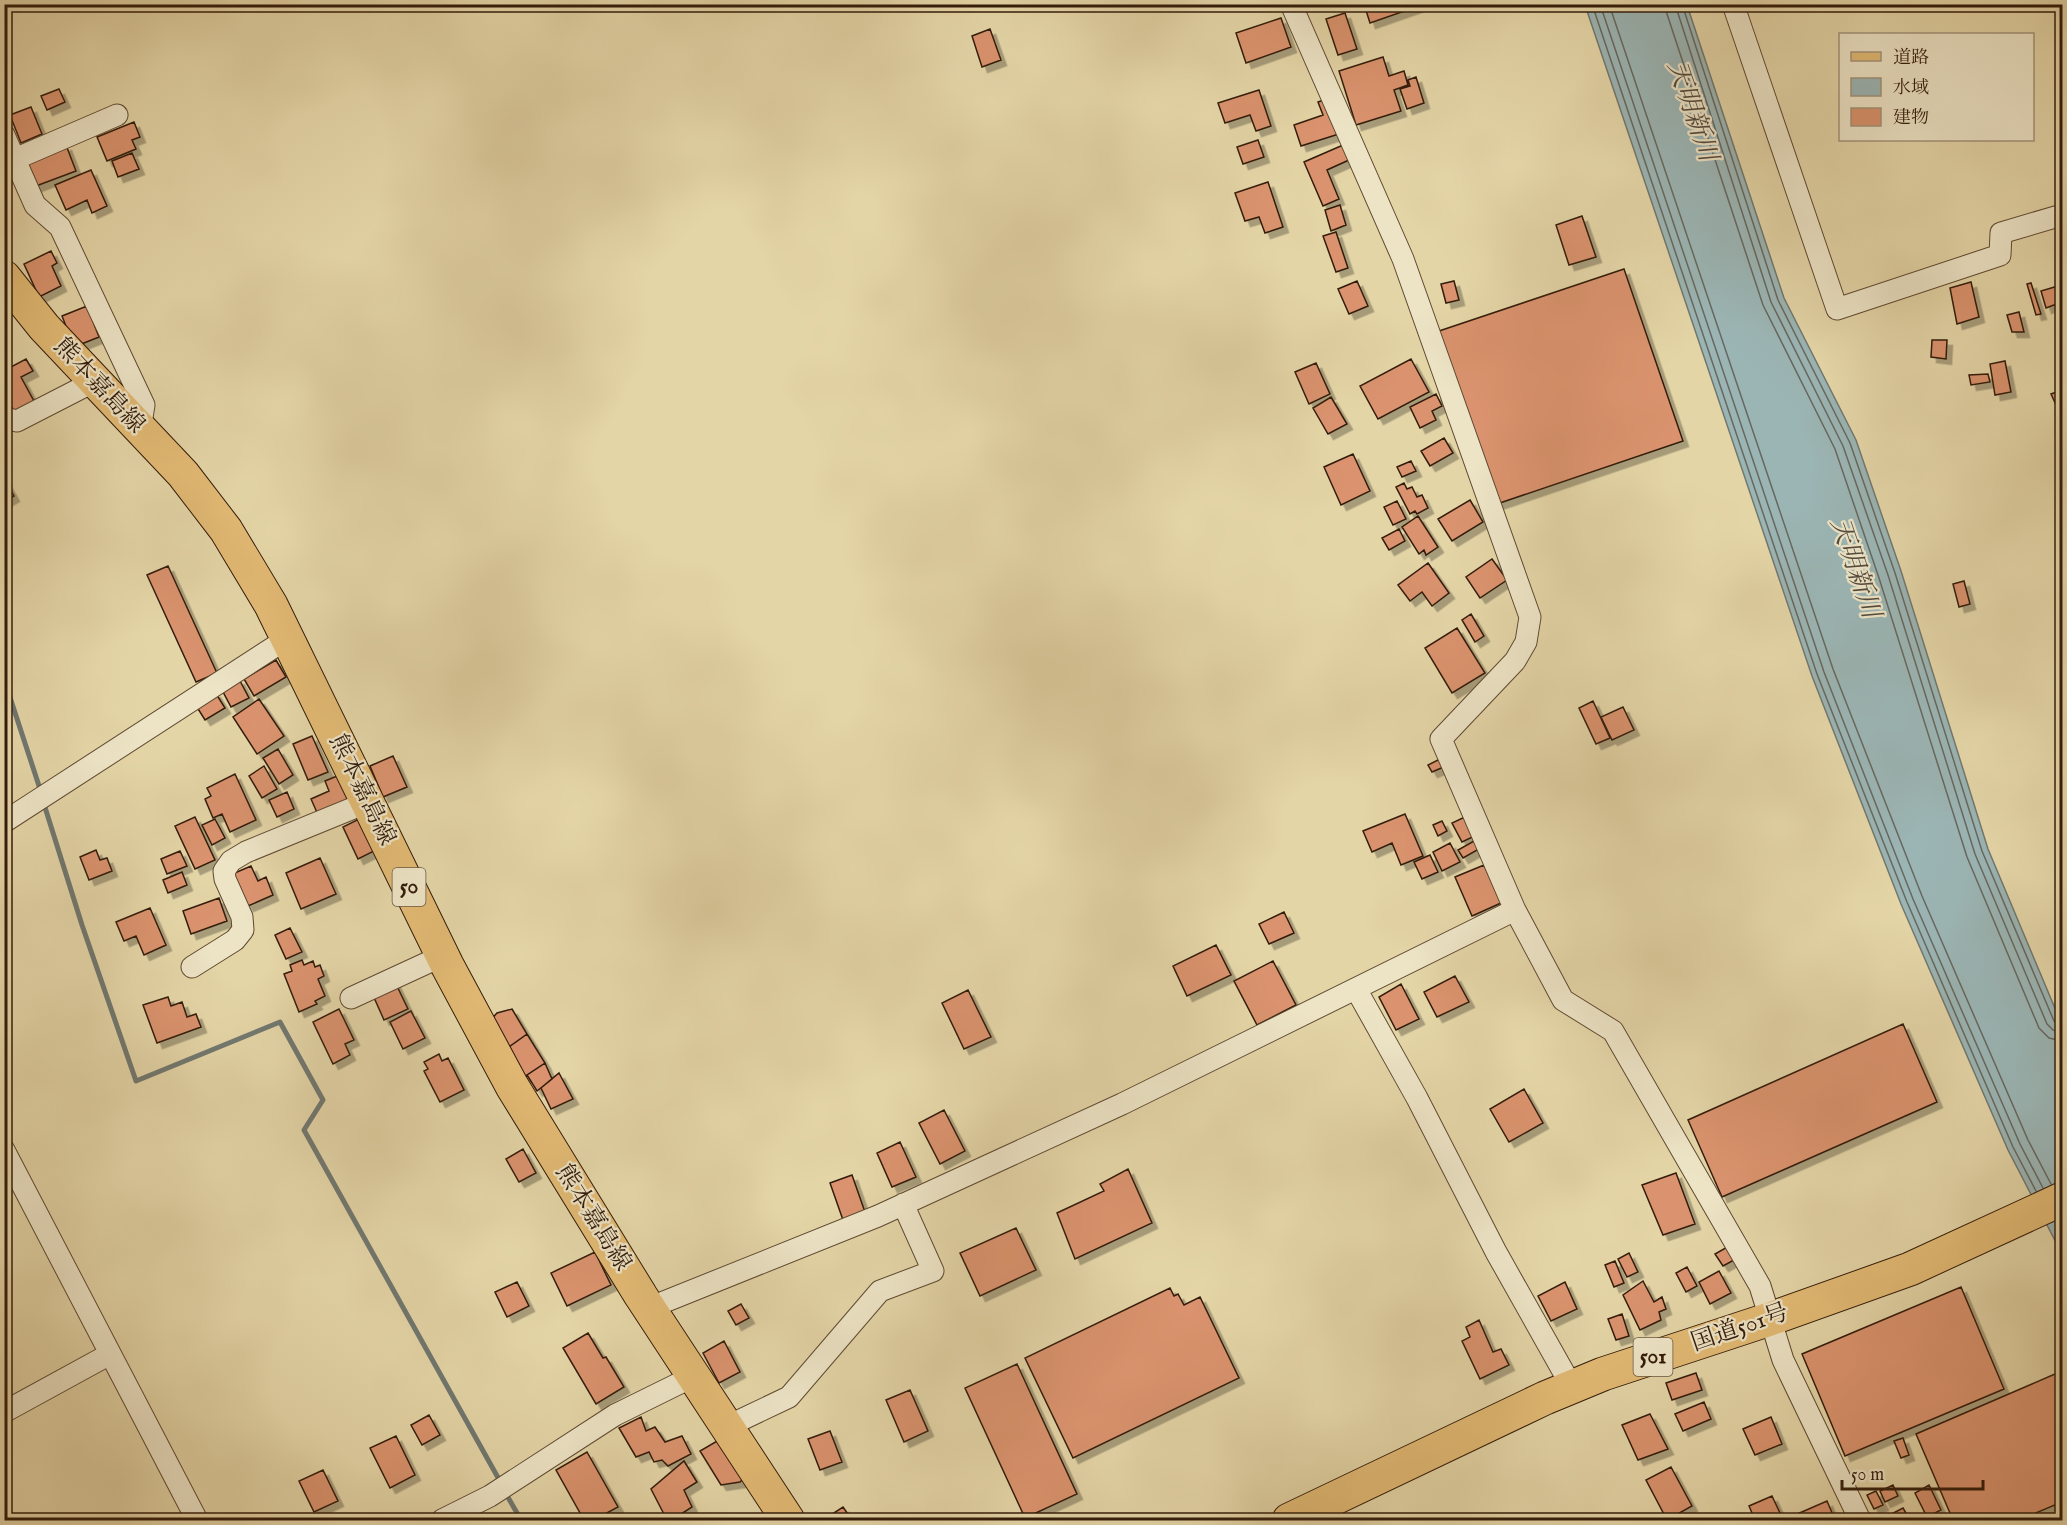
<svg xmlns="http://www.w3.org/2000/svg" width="2067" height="1525" viewBox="0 0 2067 1525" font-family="'IM FELL English','Noto Serif JP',serif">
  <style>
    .water { fill: #9bb5b4; stroke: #717870; stroke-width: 1.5 }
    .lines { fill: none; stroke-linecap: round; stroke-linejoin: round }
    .shore { stroke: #676860; stroke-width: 1.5 }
    .stream { stroke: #717870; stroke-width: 5 }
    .building { fill: #da936e; stroke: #331c0b; stroke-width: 1.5; filter: url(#shadow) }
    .street-casing { stroke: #5f4a32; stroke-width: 23 }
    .primary-casing { stroke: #331c0b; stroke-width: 35 }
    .highway-casing { stroke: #331c0b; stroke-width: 35 }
    .street { stroke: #ede4c6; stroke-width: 21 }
    .primary { stroke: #e2ba74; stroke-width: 33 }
    .highway { stroke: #e2ba74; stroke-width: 33 }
    .labels { text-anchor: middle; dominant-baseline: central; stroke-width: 4.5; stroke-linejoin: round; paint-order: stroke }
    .shield { fill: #ede4c6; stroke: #6b5843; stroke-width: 1.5 }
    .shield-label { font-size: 22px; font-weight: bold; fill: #331c0b }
    .street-label { font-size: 24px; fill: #331c0b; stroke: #ede4c6 }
    .water-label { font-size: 26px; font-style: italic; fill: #524a3e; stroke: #ede4c6 }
  </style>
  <defs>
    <filter id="shadow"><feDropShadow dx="5.5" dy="5.5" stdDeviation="0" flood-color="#0004"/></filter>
  </defs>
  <rect width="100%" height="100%" fill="#e4d5a7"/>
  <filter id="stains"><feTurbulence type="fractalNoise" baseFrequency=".00333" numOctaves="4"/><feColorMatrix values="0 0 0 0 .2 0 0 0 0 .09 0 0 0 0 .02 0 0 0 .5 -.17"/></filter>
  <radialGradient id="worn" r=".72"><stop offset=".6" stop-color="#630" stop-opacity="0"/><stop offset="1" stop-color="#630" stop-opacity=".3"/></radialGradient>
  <path class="water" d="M1585,5H1687L1784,298L1856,440L1901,571L1988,849L2062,1025V1254L2008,1150L1901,904L1812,676Z"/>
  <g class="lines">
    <path class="shore" d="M1592,4L1817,674L1907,902L2013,1147L2036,1191
      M1600,4L1824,672L1913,899L2020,1144L2043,1188
      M1609,4L1833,669L1922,896L2028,1140L2051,1184
      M1666,4L1667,14L1763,305L1835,449L1879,578L1967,857L2039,1028L2049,1038L2062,1041
      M1675,4L1771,302L1843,446L1888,575L1975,854L2047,1024L2053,1030L2062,1032
      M1682,4L1778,300L1850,443L1895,573L1982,851L2054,1021L2058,1024L2062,1025"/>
    <path class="stream" d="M4,679L41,792
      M43,801L82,925L136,1081L280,1022L323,1100L304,1130L501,1483
      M505,1492L521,1520"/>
  </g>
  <path class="building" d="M1364,4H1421L1422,5L1370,23Z
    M1345,13L1357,49L1338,55L1326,19Z
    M1281,18L1291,47L1246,63L1236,33Z
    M990,29L1001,60L982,67L972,36Z
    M1383,57L1389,76L1404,71L1408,85L1394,90L1401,111L1356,125L1339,71Z
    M1416,77L1424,103L1407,109L1400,89L1410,86L1408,80Z
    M59,89L65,102L47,110L41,96Z
    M1259,90L1271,126L1256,131L1250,115L1225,123L1218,103Z
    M1330,98L1342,133L1301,146L1294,125L1323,115L1318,102Z
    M31,107L42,134L21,143L10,115Z
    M134,122L140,137L132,140L136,149L107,161L97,137Z
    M1258,140L1264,157L1243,164L1237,147Z
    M66,145L76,171L36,186L26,161Z
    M1343,145L1349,160L1327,170L1339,199L1323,206L1304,162Z
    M132,153L139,169L118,177L112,161Z
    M91,170L107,206L92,213L87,200L66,210L55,185Z
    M1268,182L1283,227L1265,233L1259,217L1245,221L1235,193Z
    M1340,205L1346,225L1331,231L1325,210Z
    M1582,216L1596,257L1569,265L1556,225Z
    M1336,232L1348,268L1336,272L1323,236Z
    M51,251L57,263L52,266L61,286L39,297L24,264Z
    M1624,269L1683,441L1494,505L1436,332Z
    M1357,281L1368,306L1349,314L1338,289Z
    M1454,281L1459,300L1446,303L1441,284Z
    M1971,282L1979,317L1957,324L1950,288Z
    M2031,283L2041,314L2036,315L2027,284Z
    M2058,286L2062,302L2046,308L2041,291Z
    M87,306L99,337L74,347L62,316Z
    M2019,312L2024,332H2012L2007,315Z
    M1932,340H1947L1946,359L1931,357Z
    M26,359L33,371L21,377L35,403L15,413L4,393V379L11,376L7,369Z
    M1411,359L1429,392L1378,419L1360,386Z
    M2005,361L2011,392L1995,395L1990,364Z
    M1316,363L1330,394L1309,404L1295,372Z
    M1988,374L1990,382L1971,385L1969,375Z
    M2062,390V401L2056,405L2051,394Z
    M1436,394L1442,406L1432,411L1436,420L1420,428L1410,407Z
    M1331,397L1347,424L1328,434L1313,408Z
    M1444,438L1453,453L1430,466L1421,451Z
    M1353,454L1370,491L1341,505L1324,467Z
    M1411,461L1416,471L1402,477L1397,467Z
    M4,478L14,496L4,502Z
    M1404,483L1407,489L1412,487L1417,497L1422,495L1428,508L1417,514L1415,511L1410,514L1396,487Z
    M1470,500L1483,522L1452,541L1438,519Z
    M1397,501L1406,519L1393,525L1384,507Z
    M1418,516L1438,547L1426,555L1424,550L1419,554L1402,527Z
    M1399,529L1405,541L1389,550L1382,538Z
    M1492,559L1507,580L1480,598L1466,577Z
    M1428,563L1449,593L1432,606L1422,592L1410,601L1398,585Z
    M168,566L217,673L196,682L147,575Z
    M1964,581L1970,604L1959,607L1953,584Z
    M1471,614L1484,636L1475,642L1462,620Z
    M1457,628L1485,673L1452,693L1425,648Z
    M276,660L286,677L254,696L244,679Z
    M239,679L249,698L231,707L221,688Z
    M215,692L225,708L205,720L195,704Z
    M259,699L284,736L257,754L233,717Z
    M1593,701L1610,738L1596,744L1579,708Z
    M1623,707L1634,730L1612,740L1601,717Z
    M312,736L328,772L308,780L293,744Z
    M278,749L293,775L279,784L263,758Z
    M393,756L407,787L383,797L370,766Z
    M1442,758L1446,766L1432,772L1428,765Z
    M264,766L277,789L262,798L249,776Z
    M235,774L256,820L230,832L222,814L213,818L205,799L211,796L207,788Z
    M342,774L353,801L319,817L311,799L329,791L325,781Z
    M287,792L294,809L277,817L269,800Z
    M1405,814L1423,856L1401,865L1392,843L1372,852L1363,831Z
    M1469,815L1479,834L1462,842L1452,823Z
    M195,817L215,860L195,869L175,826Z
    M361,818L376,850L358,859L343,827Z
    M215,819L225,838L212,845L202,825Z
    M1442,821L1447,831L1438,836L1433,825Z
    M1474,841L1479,849L1463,858L1458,850Z
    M1450,843L1460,862L1442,871L1433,852Z
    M96,850L100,860L107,858L112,871L89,880L80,857Z
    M180,851L187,866L167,874L161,859Z
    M1430,855L1438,872L1422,879L1414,862Z
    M320,858L336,894L301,909L286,873Z
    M1484,865L1501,903L1472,916L1455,877Z
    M251,866L258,881L266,877L273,895L248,906L230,875Z
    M182,872L187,885L168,893L163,880Z
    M219,898L227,921L191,934L183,911Z
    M150,908L166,945L144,955L136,936L124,941L116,922Z
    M1284,912L1294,933L1269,944L1259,924Z
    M290,928L302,952L286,959L275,935Z
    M1216,945L1231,975L1187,996L1173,966Z
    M302,960L304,965L313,961L315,967L320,965L324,976L318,979L325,996L315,1001L317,1004L299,1012L284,974L292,971L290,965Z
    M1273,961L1296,1005L1257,1025L1234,981Z
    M1455,976L1469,1002L1437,1017L1424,992Z
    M395,982L408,1009L384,1020L372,993Z
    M1401,984L1419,1019L1396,1030L1379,997Z
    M968,990L991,1037L964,1049L942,1003Z
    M168,997L171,1006L182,1002L187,1017L196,1014L201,1027L157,1043L143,1005Z
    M339,1009L354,1040L345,1044L350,1055L333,1064L313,1022Z
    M512,1009L527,1034L499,1054L485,1026L497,1013Z
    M411,1011L425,1038L403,1049L390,1022Z
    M1903,1024L1937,1102L1722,1197L1688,1120Z
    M527,1034L545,1063L515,1083L499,1054Z
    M439,1054L442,1061L448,1058L464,1090L440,1102L424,1071L428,1069L424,1062Z
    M545,1063L552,1079L537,1091L527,1075Z
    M559,1073L573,1099L551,1109L541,1088Z
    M1524,1089L1543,1123L1509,1142L1490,1109Z
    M944,1110L965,1151L940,1164L919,1123Z
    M900,1142L916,1177L892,1187L877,1153Z
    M523,1149L536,1173L519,1182L506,1159Z
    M1128,1169L1152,1223L1075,1259L1057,1213L1104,1191L1100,1184Z
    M1676,1173L1695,1224L1663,1235L1642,1185Z
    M852,1175L865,1212L843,1220L830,1183Z
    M1016,1228L1036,1270L980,1296L960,1253Z
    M1729,1246L1736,1259L1723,1266L1715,1254Z
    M595,1252L611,1285L567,1306L551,1273Z
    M1629,1253L1638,1272L1627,1277L1618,1259Z
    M1615,1261L1624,1283L1614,1287L1605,1265Z
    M1687,1267L1697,1286L1686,1292L1676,1273Z
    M1719,1271L1731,1293L1710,1304L1699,1282Z
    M1643,1281L1654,1302L1662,1297L1666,1309L1659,1312L1661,1320L1640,1330L1623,1295Z
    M517,1282L529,1306L507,1317L495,1292Z
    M1565,1282L1577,1309L1551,1321L1538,1296Z
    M1961,1287L2004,1389L1845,1456L1802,1354Z
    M1170,1288L1174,1296L1178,1294L1184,1305L1200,1297L1239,1378L1073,1458L1025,1358Z
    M741,1304L749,1318L736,1325L728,1311Z
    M1622,1314L1629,1336L1616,1340L1608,1319Z
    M1479,1320L1493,1352L1501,1349L1509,1365L1480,1379L1462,1341L1470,1337L1466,1327Z
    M588,1333L603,1358L606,1357L624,1387L596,1404L563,1348Z
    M724,1341L740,1372L719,1383L703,1353Z
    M1017,1364L1077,1494L1025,1518L965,1388Z
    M2062,1371V1502L2019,1520H1953L1916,1434Z
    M1696,1373L1702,1390L1672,1400L1666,1383Z
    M910,1390L928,1431L904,1442L886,1400Z
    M1704,1402L1711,1419L1683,1431L1675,1414Z
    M1650,1414L1668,1449L1638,1460L1622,1425Z
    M429,1415L440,1435L422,1445L411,1425Z
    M641,1417L646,1431L655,1427L665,1442L682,1436L691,1454L668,1466L662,1460L654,1462L649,1452L636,1457L619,1428Z
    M1771,1417L1782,1444L1755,1455L1743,1429Z
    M830,1431L842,1462L820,1470L808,1439Z
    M396,1436L415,1475L390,1488L370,1448Z
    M724,1437L749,1473L740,1482L721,1485L700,1451Z
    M1903,1438L1909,1455L1901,1458L1894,1441Z
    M587,1452L618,1507L594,1520H584L556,1470Z
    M684,1461L697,1482L684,1490L692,1507L672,1520H667L651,1489Z
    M1671,1467L1692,1506L1667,1520L1646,1480Z
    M323,1470L338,1501L314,1512L299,1481Z
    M1893,1485L1898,1496L1885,1502L1880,1491Z
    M1929,1485L1941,1510L1927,1517L1915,1493Z
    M1876,1491L1883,1505L1874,1509L1867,1495Z
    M1772,1496L1780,1513L1762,1520H1755L1749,1506Z
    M1827,1501L1833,1515L1820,1520H1797L1795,1515Z
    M843,1507L852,1520H823Z
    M1903,1508L1910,1520H1880Z"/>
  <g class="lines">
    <defs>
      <path id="street" d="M1291,4L1403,259L1530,617L1526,642L1515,661L1441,739L1515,910L1563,1000L1613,1031L1760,1286L1783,1360L1860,1520
        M1733,4L1837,309L2000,255L2001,233L2062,215
        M4,135L35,205L60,227L144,405L140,430
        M15,159L117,115
        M4,418L17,421L95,381
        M4,822L288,638
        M192,967L235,940L243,930L242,917L225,879L224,871L231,861L246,852L368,802
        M1356,989L1417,1098L1496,1252L1572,1387
        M351,998L442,956
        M4,1150L197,1520
        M649,1308L878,1216L1122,1104L1515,910
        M4,1412L110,1354
        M726,1427L789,1397L880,1291L933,1271L903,1204
        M442,1520L490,1496L615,1415L694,1376"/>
      <path id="primary" d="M4,277L44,327L183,474L226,530L271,605L447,965L512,1086L641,1296L788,1520"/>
      <path id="highway" d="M1289,1520L1545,1398L1603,1374L1770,1319L1910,1269L2062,1199"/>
    </defs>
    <use href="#street" class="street-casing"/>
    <use href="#primary" class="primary-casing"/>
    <use href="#highway" class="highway-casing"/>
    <use href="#street" class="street"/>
    <use href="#primary" class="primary"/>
    <use href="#highway" class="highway"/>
  </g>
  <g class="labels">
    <g class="shield">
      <rect x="392.5" y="868" width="33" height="38" rx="4.5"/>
      <rect x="1633.5" y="1338" width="39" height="38" rx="4.5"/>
    </g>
    <g class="shield-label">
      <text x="409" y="887">50</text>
      <text x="1653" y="1357">501</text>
    </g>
    <g class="street-label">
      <text transform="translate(99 386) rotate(47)">熊本嘉島線</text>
      <text transform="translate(362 790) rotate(64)">熊本嘉島線</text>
      <text transform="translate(593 1218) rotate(58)">熊本嘉島線</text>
      <text transform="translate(1740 1328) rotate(-19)">国道501号</text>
    </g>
    <g class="water-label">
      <text transform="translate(1692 111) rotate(71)">天明新川</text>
      <text transform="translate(1855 568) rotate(71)">天明新川</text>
    </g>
  </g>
  <rect width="2067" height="1525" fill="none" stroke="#e4d5a7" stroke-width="24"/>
  <rect x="6" y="6" width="2055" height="1513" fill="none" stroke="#331c0b" stroke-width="3"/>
  <rect x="12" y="12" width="2043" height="1501" fill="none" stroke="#331c0b" stroke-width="1.5"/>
  <rect x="1839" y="33" width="195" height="108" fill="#ede4c6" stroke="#a3947b" stroke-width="1.5"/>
  <rect x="1851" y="52" width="30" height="9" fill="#e2ba74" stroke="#a3947b" stroke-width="1.5"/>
  <text x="1893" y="63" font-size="18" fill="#331c0b">道路</text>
  <rect x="1851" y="78" width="30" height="18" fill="#9bb5b4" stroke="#a3947b" stroke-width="1.5"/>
  <text x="1893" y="93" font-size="18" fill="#331c0b">水域</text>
  <rect x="1851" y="108" width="30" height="18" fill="#da936e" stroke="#a3947b" stroke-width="1.5"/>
  <text x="1893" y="123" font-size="18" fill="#331c0b">建物</text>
  <path d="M1842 1480v9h141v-9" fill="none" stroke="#331c0b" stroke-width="3"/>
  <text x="1851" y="1480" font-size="18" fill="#331c0b" stroke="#ede4c6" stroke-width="4.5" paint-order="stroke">50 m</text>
  <rect width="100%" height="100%" filter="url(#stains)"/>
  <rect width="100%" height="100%" fill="url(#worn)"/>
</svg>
